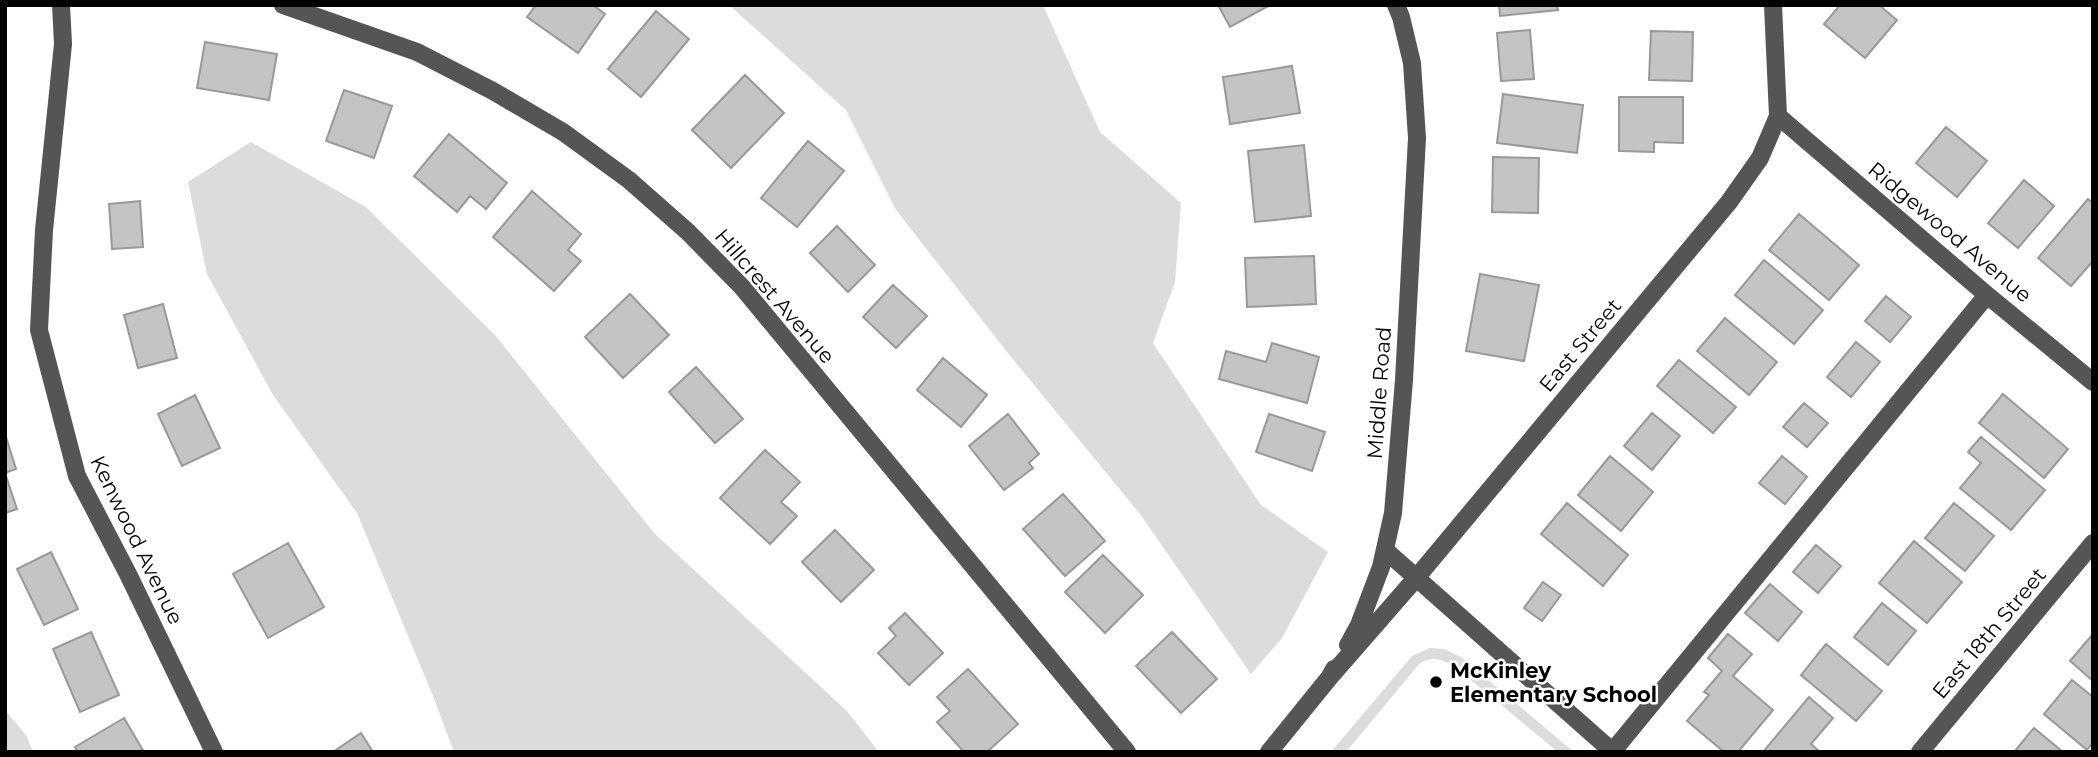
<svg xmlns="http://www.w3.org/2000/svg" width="2098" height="757" viewBox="0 0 2098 757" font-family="Montserrat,sans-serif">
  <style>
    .green { fill: #dcdcdc }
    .building { fill: #c4c4c4; stroke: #999; stroke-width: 2 }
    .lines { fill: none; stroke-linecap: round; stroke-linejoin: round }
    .minor { stroke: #555; stroke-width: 18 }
    .poi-dot { fill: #000; stroke: #fff; stroke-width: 2.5 }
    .labels { text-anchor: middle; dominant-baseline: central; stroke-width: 5; stroke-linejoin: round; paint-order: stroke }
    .street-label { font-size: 21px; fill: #000; stroke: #fff }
    .poi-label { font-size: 21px; font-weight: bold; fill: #000; stroke: #fff; text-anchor: start }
  </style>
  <rect width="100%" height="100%" fill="#fff"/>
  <path class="green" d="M729,5H1043L1100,132L1181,203L1175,282L1153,343L1261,505L1328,552L1282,638L1251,674L1140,514L1011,357L896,210L846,110Z
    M251,142L366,207L495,335L655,534L847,711L879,752H454L433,696L357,513L273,395L207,274L188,182Z
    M1430,648L1444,649L1461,657L1574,752H1558L1454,666C1441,659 1433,656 1420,663L1346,752H1331L1412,656Z
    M5,710L26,735L33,752H5Z"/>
  <path class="building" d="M536,5H593L605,14L578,53L527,17Z
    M1218,5H1270L1230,27Z
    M1499,5H1557L1558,10L1500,16Z
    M1840,5H1879L1897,20L1865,58L1824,24Z
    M656,11L689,39L641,97L608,69Z
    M1530,30L1534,79L1501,81L1497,33Z
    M1651,31L1693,32L1692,81L1649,80Z
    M205,42L277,54L269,100L197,88Z
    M1292,66L1300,113L1230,124L1223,77Z
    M745,75L784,113L731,168L692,130Z
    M344,90L392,106L374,158L326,141Z
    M1503,94L1583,105L1577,153L1497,143Z
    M1619,97H1683V143L1654,142V152L1619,151Z
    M1946,127L1987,161L1957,197L1916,163Z
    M449,134L507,183L486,209L470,196L457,212L414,176Z
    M808,141L844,171L797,227L761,198Z
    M1304,145L1311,216L1255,222L1248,151Z
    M1493,157L1539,158L1538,213L1492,212Z
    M2024,180L2054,206L2018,248L1988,223Z
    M532,191L581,234L568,250L581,261L554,291L493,237Z
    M2088,199L2093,203V261L2071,286L2038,258Z
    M140,201L143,247L112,249L109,204Z
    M1799,214L1859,265L1829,300L1769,250Z
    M837,226L875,265L848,292L810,253Z
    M1314,256L1316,304L1247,307L1245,258Z
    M1764,260L1823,310L1794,344L1735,295Z
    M1480,274L1539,285L1524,361L1466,351Z
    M893,285L927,316L896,348L863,317Z
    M630,294L669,335L623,378L585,337Z
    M1886,296L1911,317L1890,342L1865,321Z
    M163,304L177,358L138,368L124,315Z
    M1725,318L1777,362L1749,395L1697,351Z
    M1856,342L1880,362L1851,397L1827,377Z
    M1272,343L1319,357L1307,403L1219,379L1226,351L1266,362Z
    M943,358L987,395L961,427L917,390Z
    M1679,360L1736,407L1713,433L1657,386Z
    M696,367L743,419L715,443L669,392Z
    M2003,394L2068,449L2044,478L1979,423Z
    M195,395L220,448L182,466L158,414Z
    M1804,403L1828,423L1807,447L1783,427Z
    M1652,413L1680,436L1652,470L1624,446Z
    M1008,414L1039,454L1029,463L1033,468L1004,490L969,446Z
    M1269,414L1325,432L1312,471L1256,452Z
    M6,437L16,469L5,473V438Z
    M1981,437L2045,490L2011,530L1960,488L1981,463L1968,452Z
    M765,450L800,482L781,502L797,516L770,544L720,498Z
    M1610,456L1653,492L1621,531L1578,495Z
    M1782,456L1807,477L1785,504L1759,483Z
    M5,473L17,509L5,513Z
    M1063,494L1105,541L1065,576L1023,529Z
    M1567,503L1628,555L1603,586L1541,534Z
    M1954,503L1994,536L1965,571L1925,538Z
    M835,530L874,570L841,602L802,562Z
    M1914,541L1962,582L1927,623L1879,583Z
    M288,543L324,607L268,638L233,574Z
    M1816,545L1841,566L1818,593L1793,572Z
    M51,552L78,609L44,625L17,569Z
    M1103,555L1143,595L1105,633L1065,592Z
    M1543,582L1561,595L1542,621L1524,608Z
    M1770,584L1802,612L1778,641L1745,613Z
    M1882,603L1916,631L1888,665L1854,637Z
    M905,613L943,653L909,685L878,653L896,636L889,628Z
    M91,632L119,695L80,712L53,649Z
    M1172,632L1217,679L1181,713L1136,666Z
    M1728,634L1752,654L1733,676L1773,710L1738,752H1724L1687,721L1709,695L1704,692L1722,671L1708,658Z
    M2093,634V681L2070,661Z
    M1826,644L1882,691L1856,721L1801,675Z
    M968,669L1018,724L987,752H964L937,722L950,711L937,697Z
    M2072,680L2093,697V742L2087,750L2044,714Z
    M1809,697L1833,718L1811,744L1820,752H1763Z
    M124,718L144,752H78L75,747Z
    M2034,728L2063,752H2014Z
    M361,733L373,752H333Z"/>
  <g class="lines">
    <path class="minor" d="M61,5L63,44L44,230L39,330L77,476L128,574L214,752
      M283,5L417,52L493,91L563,132L629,180L688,232L742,287L1127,752
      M1778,116L1987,295L2093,382
      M1385,550L1613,752
      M1348,645L1359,625L1381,567L1393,513L1404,380L1417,138L1412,63L1401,17L1396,5
      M1329,678L1417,577L1729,202L1760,158L1778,116L1773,5
      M1613,751L1987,295
      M1269,752L1329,678L1334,669
      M1920,752L2093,543"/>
  </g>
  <circle class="poi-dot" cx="1436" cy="682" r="7"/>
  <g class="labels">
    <g class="street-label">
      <text transform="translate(1950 232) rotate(40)">Ridgewood Avenue</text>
      <text transform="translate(775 296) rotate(49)">Hillcrest Avenue</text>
      <text transform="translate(1580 345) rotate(-50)">East Street</text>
      <text transform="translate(1379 393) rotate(-86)">Middle Road</text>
      <text transform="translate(137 540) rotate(64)">Kenwood Avenue</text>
      <text transform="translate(1989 633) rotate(-50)">East 18th Street</text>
    </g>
    <g class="poi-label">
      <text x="1450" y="670">McKinley<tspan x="1450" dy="24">Elementary School</tspan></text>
    </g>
  </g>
  <rect width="2098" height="757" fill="none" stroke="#000000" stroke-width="14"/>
</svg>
